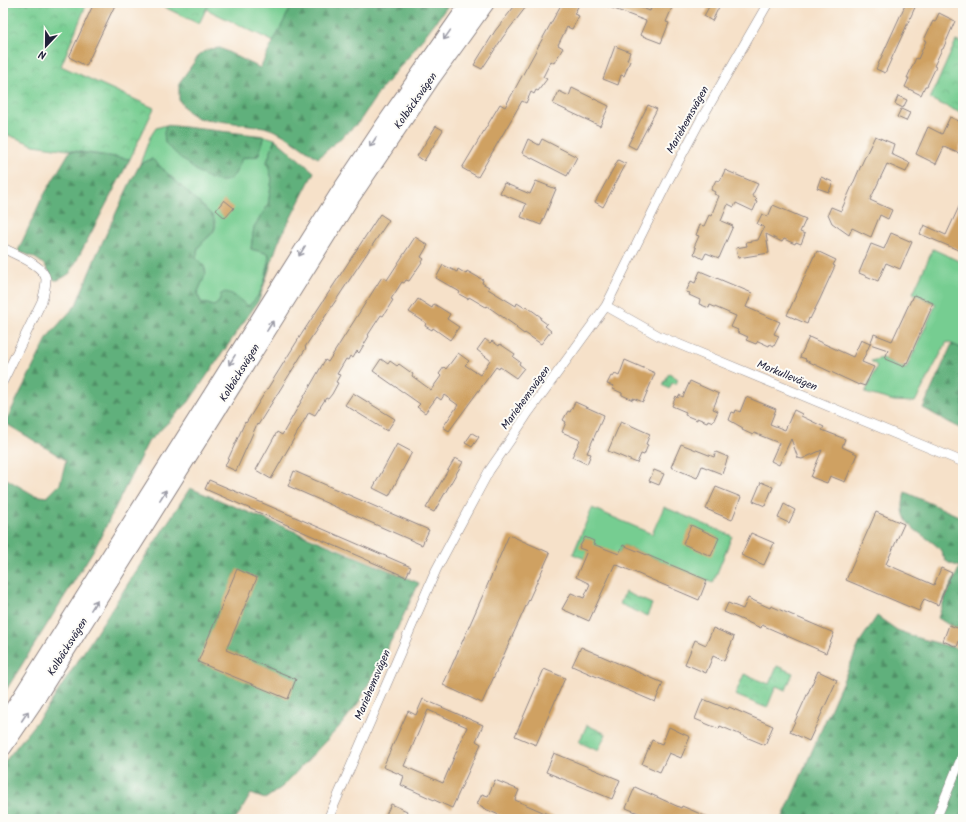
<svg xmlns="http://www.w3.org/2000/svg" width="966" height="822" viewBox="0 0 966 822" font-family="Kalam,sans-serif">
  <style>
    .grass { fill: #76cd91; stroke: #4c7866 }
    .forest { fill: url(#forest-firs); stroke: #41695b }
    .park { fill: url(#park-crowns); stroke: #4c7866 }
    .building { fill: #cfa162; fill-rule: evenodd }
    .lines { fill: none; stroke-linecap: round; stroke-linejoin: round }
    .street-casing { stroke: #8c8282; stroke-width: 10 }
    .highway-casing { stroke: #8c8282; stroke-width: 18 }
    .street { stroke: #fff; stroke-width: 9 }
    .highway { stroke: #fff; stroke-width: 16 }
    .oneway { stroke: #9c9ca7 }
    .labels { text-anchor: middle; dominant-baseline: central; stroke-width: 4; stroke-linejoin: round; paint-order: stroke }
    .street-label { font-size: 11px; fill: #22223b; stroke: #fdfcf7 }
  </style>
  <defs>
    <pattern id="forest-firs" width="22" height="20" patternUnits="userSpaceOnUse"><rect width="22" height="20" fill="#60b07b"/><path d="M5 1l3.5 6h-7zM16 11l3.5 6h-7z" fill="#4f8f66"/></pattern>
    <pattern id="park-crowns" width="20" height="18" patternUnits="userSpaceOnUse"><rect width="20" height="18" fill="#76cd91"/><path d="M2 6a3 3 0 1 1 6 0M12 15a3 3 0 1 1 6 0" fill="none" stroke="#66b07e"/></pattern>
  </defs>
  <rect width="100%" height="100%" fill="#fdfcf7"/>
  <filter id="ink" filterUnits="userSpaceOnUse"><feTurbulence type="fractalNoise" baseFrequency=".025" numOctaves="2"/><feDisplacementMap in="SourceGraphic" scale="8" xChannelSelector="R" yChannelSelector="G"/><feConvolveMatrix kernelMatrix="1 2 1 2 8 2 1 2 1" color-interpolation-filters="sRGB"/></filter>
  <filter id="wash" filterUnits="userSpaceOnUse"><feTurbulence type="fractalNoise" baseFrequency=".012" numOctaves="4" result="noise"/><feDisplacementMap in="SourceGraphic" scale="16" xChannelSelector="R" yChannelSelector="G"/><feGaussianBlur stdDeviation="0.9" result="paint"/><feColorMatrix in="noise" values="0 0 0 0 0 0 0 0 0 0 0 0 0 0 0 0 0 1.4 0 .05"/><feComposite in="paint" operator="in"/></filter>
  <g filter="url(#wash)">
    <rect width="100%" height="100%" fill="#f6e1c9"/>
    <path class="grass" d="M209,3H293L274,42L206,9Z
      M166,125L164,133L234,175L242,158L258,156L265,136L275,139L267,162L272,179L268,205L254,227L251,249L269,254L267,274L258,299L249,306L221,294L219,302L214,306L201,302L197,294L206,273L204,266L196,259C197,256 197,252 198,249C204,236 223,234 212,215L152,159L140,164L150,137L156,128Z
      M933,249L963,263V349L947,342L915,402L894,401L865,393L877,366L871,361L882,358L906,369L936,304L913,293Z
      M664,507L732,536L713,583L623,545L612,570L573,554L592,508L652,534Z"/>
    <path class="forest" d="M293,3H450L410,55L381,89L359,122L318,158C300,146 285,133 264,127L197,118L187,111L179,100V83L200,54L209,49L220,48L260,68Z
      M166,125L265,136L258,156L242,158C240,163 238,170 234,175C217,197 178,155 165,143L164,133Z
      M275,139L314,172L278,243L259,300L188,403L148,442L96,546L3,695V477L34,495L47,497L60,484L66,460L5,423L49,335L76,305L96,256L129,185L140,164L152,159L212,215C222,233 205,235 198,249C197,251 197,256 196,258L204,266L206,273L197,294L201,302L214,306L219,302L221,294L225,292L232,294L248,306C265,293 267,274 269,254L251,249L254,227L268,205L272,179L267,162Z
      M70,151L130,159L70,273C47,290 54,272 42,263C35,257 26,254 18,251L41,200Z
      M952,344L963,349V430L923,408Z
      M190,488L419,583L394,635L359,702L341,725L282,787L265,799L251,794L236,819H3V764L48,707Z
      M905,492L963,518V630L949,625L938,618L945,597L960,567C956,565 949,564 946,561C943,557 942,551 938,547C918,529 896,527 905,492Z
      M877,616L897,630L915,637L963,650V819H782L861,640Z"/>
    <path class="park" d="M3,3H87L61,66L154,108L130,159L34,145L3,133Z
      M156,3H209L199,24Z
      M962,40L963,41V114L930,99L956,41L961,43Z
      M669,373L678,379L676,384L672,383L669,389L663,385Z
      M625,592L652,604L647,616L620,604Z
      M777,666L793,673L786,690L776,686L767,708L735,695L744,674L769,684Z
      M587,725L606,734L598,751L579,742Z"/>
    <g id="blocks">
      <path class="building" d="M94,3H116L86,66L69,57Z
        M517,3H529L503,37L482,69L474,65L495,31Z
        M562,3H580L574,14L579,16L572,29L567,27L558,45L563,48L554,63L551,61L543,77L547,79L538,91L536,90L534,94L531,92L526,103L522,101L478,177L462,168L500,104L505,107Z
        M601,3H628L650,11L653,3H674L666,22L669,23L661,43L640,35L646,21L601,4Z
        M711,3H721L712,21L704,16Z
        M906,3H917L885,73L876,69Z
        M939,13L955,21L943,49H942L934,66L936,67L927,86H925L921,95L905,87L909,78H907L916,58L918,59L926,41L924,40L933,21L935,22Z
        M615,46L630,52L627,60L630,61L624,76L621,75L618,85L603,79Z
        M572,88L609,106L600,126L553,104L559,91L569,96Z
        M898,96L907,100L903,108L895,104Z
        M648,105L657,109L636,149L628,145Z
        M901,109L910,113L906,121L897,117Z
        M950,117L963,123V141L958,153L944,147L936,164L916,154L928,127L942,134Z
        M436,126L443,130L424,161L417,156Z
        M875,136L894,144L891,154L910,163L906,172L887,164L870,200L892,210L888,219L880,215L871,237L852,228L849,235L832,223L828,214L831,207L841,211L863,161Z
        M528,139L539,145L542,139L577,157L567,176L522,153Z
        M618,160L626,164L603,207L595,202Z
        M725,170L758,184L752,196L757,199L755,201L757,202L753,211L736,203L734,207L728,204L721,221L733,226L719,258L706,253L703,259L694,254L696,248L694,247L699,236L696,235L700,225L704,226L709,215L711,216L719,196L714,194L715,192L711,190L716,180L720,181Z
        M821,177L833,182L829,192L817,188Z
        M536,181L556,189L541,225L521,217L526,204L500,193L504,183L530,194Z
        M963,198V252L920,234L924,225L946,235Z
        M224,200L234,208L225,218L216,210Z
        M773,205L806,219L800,232L805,234L801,244L796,242L795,244L784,239L782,242L766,234L769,253L738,258L736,248L747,246L746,242L758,240L764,227L757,224L762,214L768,217Z
        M380,214L389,220L305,347L306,348L258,425L257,424L236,471L225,466L245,422L246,423L301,335Z
        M891,233L912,242L900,269L886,263L878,281L859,273L871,244L884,249Z
        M415,237L428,245L421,257L424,259L409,281L406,280L404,283L402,282L391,299L393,300L383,316L381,315L368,335L369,336L359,353L357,351L353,358L350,356L348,360L346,359L337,374L340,375L336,382L338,383L332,394L328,399L326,398L315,415L309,412L271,479L256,470L277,432L282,435L325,360L328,362L382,277L387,280Z
        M817,251L836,260L833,265L835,266L820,299L810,319L809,318L807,324L787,315L814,256H815Z
        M443,265L457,272L458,269L466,274L467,271L483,280L482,283L489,287L488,289L516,306L517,303L525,308L526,306L541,317L540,319L547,324L545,326L551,331L541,344L525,333L524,334L516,328L517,327L487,306L486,307L469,297L468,299L459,294L460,292L436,278Z
        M700,271L752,293L746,307L780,322L774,334L779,336L774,346L770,344L769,346L758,341L756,344L746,340L748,337L737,332L738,330L731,327L736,316L710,305L709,308L699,304L700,300L689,295L690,293L686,292L691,281L695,283Z
        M914,295L933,303L930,309H931L907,363L906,362L904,367L885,359L888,350L870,344L874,334L892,341L911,300H912Z
        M418,299L432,308L434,304L450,314L447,319L459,327L450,340L433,328L432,330L425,326L426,323L409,312Z
        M809,337L853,357L861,340L870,344L862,362L874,367L865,386L859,384V385L805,360L806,359L800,357Z
        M485,339L490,343L492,341L499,346L500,344L515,354L513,357L520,362L519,364L524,368L516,378L500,367L499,369L496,367L449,431L443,427L458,405L444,395L441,400L437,397L425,413L417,407L420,404L373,371L381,359L388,364L390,361L397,366L399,364L413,374L412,376L431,390L441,376L439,374L444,367L446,369L458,353L469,361L465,365L480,375L490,360L477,350Z
        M625,360L655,373L643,402L633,398V400L622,395V393L613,389L614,386L607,384L611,376L613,377L615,374L619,376Z
        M690,381L719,394L713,409L718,411L713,422L708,420L707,422L697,418V420L685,415L686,412L672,406L676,396L678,398L679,395L683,397Z
        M353,393L395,419L387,431L345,405Z
        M746,397L776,409L770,424L785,430L794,410L802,414L801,416L824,427L822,430L845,439L842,447L857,454L845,482L830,476L827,483L811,477L822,450L802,459L798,458L791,439L779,465L771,461L779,443L754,433L753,435L742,430L743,428L729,420L732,412L735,413L736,410L740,412Z
        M575,402L604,415L587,453L591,454L587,464L572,457L580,440L562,432L566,422L563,420L568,411L570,412Z
        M621,421L650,434L646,444L648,445L644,455L641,454L637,463L608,451Z
        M472,433L479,437L472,447L465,443Z
        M397,444L412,452L389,496L373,488Z
        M681,444L714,457L716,452L728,457L722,474L702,466L697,478L671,467Z
        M455,458L463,462L434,512L426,508Z
        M654,470L664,474L659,485L649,481Z
        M294,471L429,530L422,545L288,486Z
        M209,480L411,567L406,577L205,489Z
        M761,482L773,487L765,506L753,501Z
        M716,487L741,497L732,520L706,509Z
        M784,504L795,510L789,523L778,518Z
        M876,512L904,524L886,564L934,585L941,568L952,573L938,605L924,599L919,611L846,580Z
        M691,525L719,538L711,556L683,544Z
        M751,533L774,543L764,565L741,555Z
        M509,535L550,553L482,703L443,685L487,586Z
        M585,537L594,541L593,544L619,554L623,545L707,580L699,600L615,564L589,621L562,609L571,593L584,598L590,584L576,577L587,551L579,548Z
        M237,569L257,578L226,650L296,679L288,699L198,662Z
        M748,598L770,608L771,606L834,633L826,653L762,625L761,628L724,612L728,603L743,609Z
        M949,625L963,630L957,647L943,641Z
        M713,628L734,637L724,661L713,656L706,673L685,664L695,640L706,645Z
        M581,647L663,683L655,702L572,666Z
        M544,669L565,678L536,745L515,736Z
        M818,671L837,680L809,741L790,732Z
        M423,699L483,725L476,741L481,744L452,808L401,785L404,776L383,767L408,711L416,715ZM428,710L467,727L443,783L404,766Z
        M703,699L728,709L729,707L773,726L765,745L720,726L719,729L695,719Z
        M669,727L690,737L681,758L669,753L660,772L642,764L652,740L662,744Z
        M554,753L620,780L612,799L546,772Z
        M495,780L519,790L515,800L559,819H508L483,808V807L477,804L482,794L488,796Z
        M635,787L681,808L682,806L712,819H653L626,808Z
        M391,804L407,811L404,819H384Z"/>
    </g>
  </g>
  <g filter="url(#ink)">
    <use href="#blocks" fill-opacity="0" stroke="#8c8282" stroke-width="1"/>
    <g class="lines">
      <defs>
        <path id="street" d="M3,248C14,254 44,265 46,279C46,286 44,294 42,301L3,381
          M606,306L659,336L963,462
          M328,819L436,570L460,525L489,471L509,442L528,413L606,306L668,181L699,123L768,3
          M936,819L963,754"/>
        <path id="highway" d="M3,724L19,700L338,194L384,125L469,3
          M3,748L33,704L349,201L432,78L486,3"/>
      </defs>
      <use href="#street" class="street-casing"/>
      <use href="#highway" class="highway-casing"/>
      <use href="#street" class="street"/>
      <use href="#highway" class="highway"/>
    </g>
    <defs><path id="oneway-shaft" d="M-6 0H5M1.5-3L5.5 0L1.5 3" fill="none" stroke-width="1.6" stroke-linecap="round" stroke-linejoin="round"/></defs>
    <g class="oneway">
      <use href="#oneway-shaft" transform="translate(447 35) rotate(125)"/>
      <use href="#oneway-shaft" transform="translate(373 142) rotate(124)"/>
      <use href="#oneway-shaft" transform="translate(302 251) rotate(122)"/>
      <use href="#oneway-shaft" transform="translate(270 326) rotate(-58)"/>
      <use href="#oneway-shaft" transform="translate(232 360) rotate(122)"/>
      <use href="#oneway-shaft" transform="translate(163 495) rotate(-58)"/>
      <use href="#oneway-shaft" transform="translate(94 605) rotate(-58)"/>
      <use href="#oneway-shaft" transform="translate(25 716) rotate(-56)"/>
    </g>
  </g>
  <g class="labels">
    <g class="street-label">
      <text transform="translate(416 101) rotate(-55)">Kolbäcksvägen</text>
      <text transform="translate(688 120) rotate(-61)">Mariehemsvägen</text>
      <text transform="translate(240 373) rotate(-58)">Kolbäcksvägen</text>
      <text transform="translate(787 376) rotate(22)">Morkullevägen</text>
      <text transform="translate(526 398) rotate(-54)">Mariehemsvägen</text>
      <text transform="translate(68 647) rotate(-58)">Kolbäcksvägen</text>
      <text transform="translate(373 685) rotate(-67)">Mariehemsvägen</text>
    </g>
  </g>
  <rect width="966" height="822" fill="none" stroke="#fdfcf7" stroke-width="16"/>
  <g transform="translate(46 46) rotate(202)" stroke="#fdfcf7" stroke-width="3" paint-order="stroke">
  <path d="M0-3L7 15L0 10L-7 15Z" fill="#22223b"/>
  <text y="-6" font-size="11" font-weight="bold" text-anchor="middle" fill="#22223b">N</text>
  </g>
</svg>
